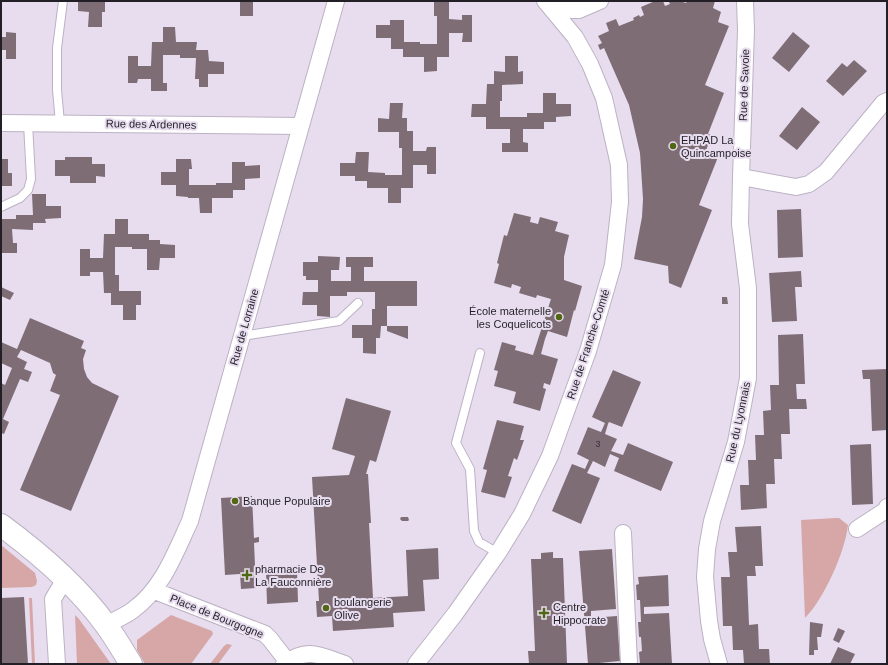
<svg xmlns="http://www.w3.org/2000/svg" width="888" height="665" viewBox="0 0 888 665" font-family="Helvetica,sans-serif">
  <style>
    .green { fill: #d6a7a6 }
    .building { fill: #7f6d76 }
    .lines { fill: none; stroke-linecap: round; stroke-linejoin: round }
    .service-casing { stroke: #bcb2c3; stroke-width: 10 }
    .minor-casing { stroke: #bcb2c3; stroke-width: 18 }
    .secondary-casing { stroke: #bcb2c3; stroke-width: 24 }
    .service { stroke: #fff; stroke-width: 8 }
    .minor { stroke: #fff; stroke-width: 16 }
    .secondary { stroke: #fff; stroke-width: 22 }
    .poi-dot { fill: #526714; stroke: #e7ddef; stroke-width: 1.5 }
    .labels { text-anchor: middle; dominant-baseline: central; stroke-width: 4; stroke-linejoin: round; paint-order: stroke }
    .number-label { font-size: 9px; fill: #3a323a }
    .street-label { font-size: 11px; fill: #231f26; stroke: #e7ddef }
    .poi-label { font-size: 11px; fill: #231f26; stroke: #e7ddef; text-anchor: start }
  </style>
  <rect width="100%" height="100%" fill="#e7ddef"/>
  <path class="green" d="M836,518H839L848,525C845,552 824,599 805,618L801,520Z
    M1,545L35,573L37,581L36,585L32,587L1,588Z
    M29,598H32L35,664H32Z
    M75,615L79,619L111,664H77Z
    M171,615L212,631L213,634L191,664H145L137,650V640Z
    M227,644L232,645L218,664H210L224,646Z"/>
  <path class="building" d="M78,1H105V12H102V27H88L89,12L78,11Z
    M240,1H253V16H240Z
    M434,1H449V19L462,20V15H472V42H462L463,33H449V57H437V71L424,72V57H403V49H391V38H376V25H390V20H404V42H420V44H437V16H434Z
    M655,1H663L665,6L670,4L669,2L671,1H680L686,3L687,1H715L713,8L721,12L718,22L729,26L705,85L724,93L708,134L712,135L705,153L718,157L699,205L712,210L681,288L669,283L668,266L634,259L642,217L643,199L640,153L629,105L604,48L600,50L598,45L602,43L598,36L609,31L606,23L616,19L619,26L634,20L633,18L639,15L640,17L644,15L641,7Z
    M163,27H175L176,42H197L196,50H208L209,61L224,62V74H208V87H199V79H195L196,58H180V55H163V83H167V91H151V79H138L137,83H128V56H138V66H151L152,42H163Z
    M6,32L16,33V59H6V50H1V37H6Z
    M793,32L810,46L789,72L772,58Z
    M505,56H518V72L523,71V84L502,85V101H500V117H527V113H543V93H556V104H571V116L556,117V122H544V129H523V142L528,143V152H502V143H510V129H486V117H471L472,104H486L487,84H494V71L505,72Z
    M854,60L867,71L843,96L826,81L842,63L847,67Z
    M390,103H403L402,118H407V131H413V151H426L427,147H436V174H427V165H413V188H401V203H388V188H367V181H355V176H340V163H355L356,152H369L368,172L385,173V175H402V148H399V132H378V118L389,119Z
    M802,107L820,122L797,150L779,136Z
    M65,157H92V164H105V177L96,176V183H70V176H55V160H65Z
    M1,159H8V173H12V186H1Z
    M176,159H191L192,169H189V185H216V183H232V162H245V166L260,165V178L245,179V190H233V198H212V213H200L199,198H188V197L176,196V185H161V172H176Z
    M32,194H46V206H61V218L45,219L46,223H33V230L12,229L13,243H17V253H1V219H16V215H33Z
    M801,209L803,257L778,258L777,210Z
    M514,213L531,217L530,222L538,224L540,217L558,222L555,231L569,235L564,257V280L582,286L575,311L574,310L567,337L548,331L545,339L541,354L558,359L550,385L544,383L543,388L546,389L540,411L513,403L516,392L494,386L498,371L494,370L502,342L516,346L515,350L533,355L551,299L537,295L536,298L519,293L521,287L512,284L511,288L494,283L499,264L497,263L504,235L507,236Z
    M115,219H128V234H149V240H160V244L175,245V258H160L159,270H147V249H132V247H115V275H119V291H141V305H136V320H123V305H111V293H104L103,272H90V276H80V249H90V258H103L104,234H115Z
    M318,256L340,257L339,270H331V281H351V267H346V257H373V267H364V281H417V306H387V326H381L380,338H376V354L363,353V338H352V325H372V309H375V292H347V296H330V317L317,316V305H302L303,292H318V280H306V276H303V262H318Z
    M801,271L802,287H795L797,321L772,322L769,273Z
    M1,287L14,293L10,300L1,296Z
    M722,297H727L728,304H722Z
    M30,318L84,341L81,348L86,350L83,359L84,369L87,377L92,383L119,396L71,511L20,490L60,395L50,391L56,375L53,373L50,363L21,350L17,357L27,362L24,369L32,372L28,382L20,379L3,419L9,422L4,434L1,433V383L5,385L12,368L1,363V342L17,349Z
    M387,326H408V339L387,331Z
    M803,334L805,384H796L797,399H806L807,409H789L790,434H781L782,459H774L775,484H766L767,508L741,510L740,485H749L748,460H756L755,435H764L763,411L771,410L770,385H779L778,335Z
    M887,369V430L872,431L870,379H863L862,370Z
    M613,370L641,382L622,427L609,422L608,424L605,434L617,439L611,451L623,455L628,443L673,462L661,491L614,471L619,458L610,454L605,467L593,461L587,473L600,478L581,524L552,511L572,464L585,469L589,460L577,454L588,427L601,432L605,423L592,417Z
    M346,398L391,411L376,462L370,460L366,474H368L371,523H369L373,598L408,596L406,550L438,548L439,579L423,580L425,611L393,613L394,627L333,631L332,616L317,617L316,601H319L312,477L349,475L355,456L332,449Z
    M497,420L524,426L520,440H524L517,460L514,458L508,476L512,477L505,498L481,492L487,470L483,469Z
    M871,444L873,504L852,505L850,445Z
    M252,496L254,538L259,537V542L254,543L256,588L241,589L240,574L225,575L221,498Z
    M401,517H408L409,520L408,521H402L400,519Z
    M761,526L763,566H755L756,576H747L749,625L758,624L759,649H769L770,664H744L743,650H733L732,626H723L721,577H730L728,552H737L735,527Z
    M612,549L616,609L591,611V618L617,616L620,661L599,663V664H588L579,551Z
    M553,552V558H563L567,664H529L528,651H535L531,559H541V553Z
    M297,570L298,602L267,604L266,572Z
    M668,575L669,606L644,607V614L669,613L672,664H640L639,652L642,651L641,637H639L638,622H641L640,600H637L636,585L639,584L638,577Z
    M24,597L28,664H1V598Z
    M810,622L823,624L821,637H817L818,650H814V655H809Z
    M838,628L845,631L839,643L833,640Z
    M838,647L855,654L850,664H830Z"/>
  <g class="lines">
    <defs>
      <path id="service" d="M60,123L57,90V48L63,1
        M1,207L20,198L28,190L31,179L28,123
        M242,336L339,321L358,303
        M480,353L456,443L470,469L474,531L479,542L498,553"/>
      <path id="minor" d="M745,1L746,30L741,177L796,187L809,184L826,172L883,103L887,101
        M554,10H579L600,1
        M1,123L301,126
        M857,529L886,510L887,507
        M623,533L629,664
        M155,591L265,634L270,639L287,661
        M106,625C115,620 125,616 133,610C163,588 175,553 190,521L336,1
        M57,664L53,599L65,579
        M284,664C308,646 321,656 345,664
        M416,664L455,614L498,553L522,514L550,456L588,351L613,265L620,202L619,165L604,98L590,64L575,37L545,1
        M719,664L712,639L709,621L705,577L707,549L712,521L736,442L748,378V288L740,224L741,177"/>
      <path id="secondary" d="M1,525C39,553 78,586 106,625C115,637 123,651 131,664"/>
    </defs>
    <use href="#service" class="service-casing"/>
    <use href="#minor" class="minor-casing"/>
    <use href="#secondary" class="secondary-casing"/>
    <use href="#service" class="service"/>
    <use href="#minor" class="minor"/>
    <use href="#secondary" class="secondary"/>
  </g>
  <g class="poi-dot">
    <circle cx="673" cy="146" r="4"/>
    <circle cx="559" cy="317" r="4"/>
    <circle cx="235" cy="501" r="4"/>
    <path d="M245 569h4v4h4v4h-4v4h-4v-4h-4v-4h4z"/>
    <circle cx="326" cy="608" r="4"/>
    <path d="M542 607h4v4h4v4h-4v4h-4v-4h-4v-4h4z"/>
  </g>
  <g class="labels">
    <g class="number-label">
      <text x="598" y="444">3</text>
    </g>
    <g class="street-label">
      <text transform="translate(744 85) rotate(-88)">Rue de Savoie</text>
      <text transform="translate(151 124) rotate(1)">Rue des Ardennes</text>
      <text transform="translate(244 327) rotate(-74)">Rue de Lorraine</text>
      <text transform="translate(588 344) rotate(-72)">Rue de Franche-Comté</text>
      <text transform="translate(738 422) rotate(-78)">Rue du Lyonnais</text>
      <text transform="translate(217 616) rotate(22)">Place de Bourgogne</text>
    </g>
    <g class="poi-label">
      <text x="681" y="140">EHPAD La<tspan x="681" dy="13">Quincampoise</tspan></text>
      <text x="551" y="311" text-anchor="end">École maternelle<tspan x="551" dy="13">les Coquelicots</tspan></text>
      <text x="243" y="501">Banque Populaire</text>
      <text x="255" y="569">pharmacie De<tspan x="255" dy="13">La Fauconnière</tspan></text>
      <text x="334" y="602">boulangerie<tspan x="334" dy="13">Olive</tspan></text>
      <text x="553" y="607">Centre<tspan x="553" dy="13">Hippocrate</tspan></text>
    </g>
  </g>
  <rect width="888" height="665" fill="none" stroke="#231f26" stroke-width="4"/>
</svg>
